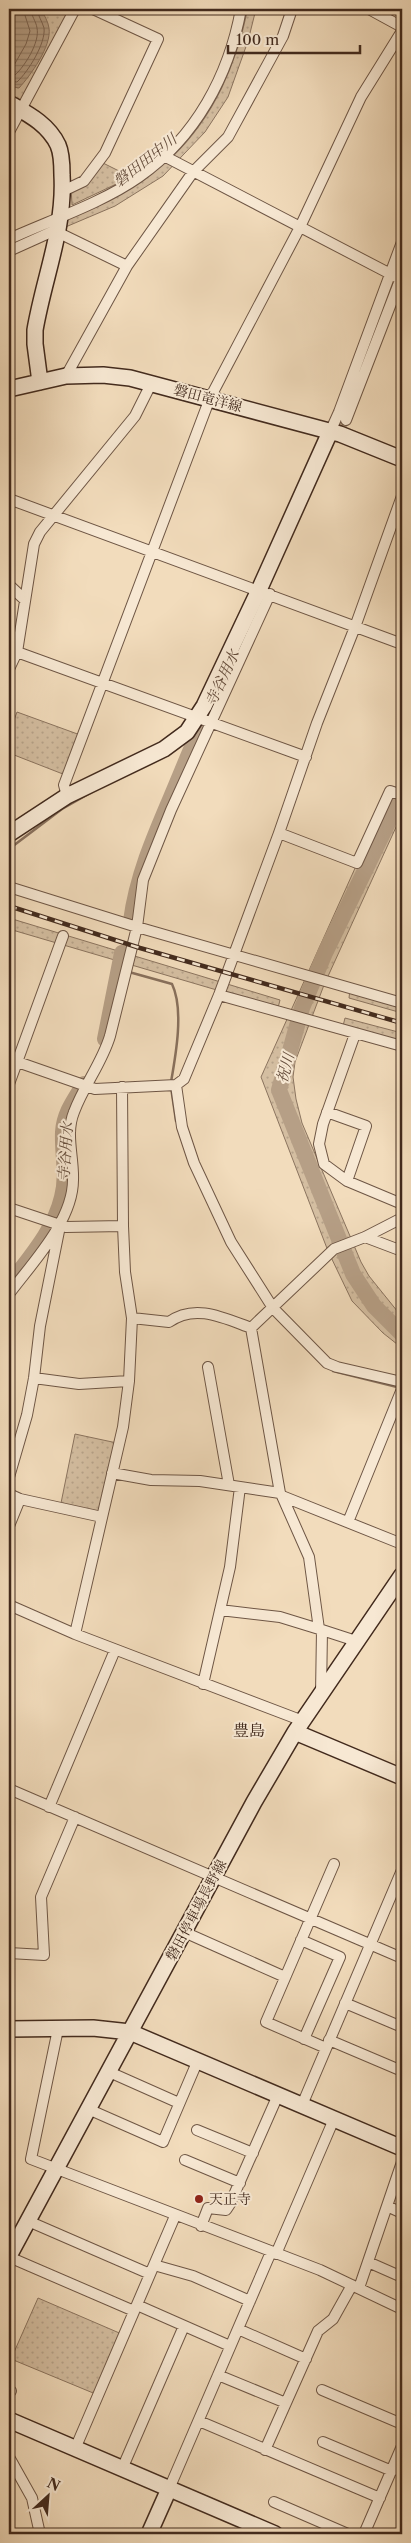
<svg xmlns="http://www.w3.org/2000/svg" width="411" height="2543" viewBox="0 0 411 2543" font-family="'Libre Caslon Text','Noto Serif JP',serif">
  <style>
    .grass { fill: url(#grass-dots); stroke: #8b745f }
    .water { fill: url(#water-rules); stroke: #88705c }
    .lines { fill: none; stroke-linecap: round; stroke-linejoin: round }
    .shore { stroke: #7c6452; stroke-width: 1 }
    .stream { stroke: #88705c; stroke-width: 2.5 }
    .river { stroke: #b69f86; stroke-width: 16 }
    .street-casing { stroke: #6e5645; stroke-width: 12 }
    .secondary-casing { stroke: #422a1d; stroke-width: 18 }
    .street { stroke: #f7e8d3; stroke-width: 10 }
    .secondary { stroke: #f7e8d3; stroke-width: 15 }
    .rail-casing { stroke: #422a1d; stroke-width: 4.5 }
    .rail { stroke: #f7e8d3; stroke-width: 2.5; stroke-dasharray: 8; stroke-linecap: butt }
    .poi-dot { fill: #8f2418; stroke: #f7e8d3; stroke-width: 2 }
    .labels { text-anchor: middle; dominant-baseline: central; stroke-width: 4; stroke-linejoin: round; paint-order: stroke }
    .street-label { font-size: 14px; fill: #422a1d; stroke: #f7e8d3 }
    .poi-label { font-size: 14px; fill: #422a1d; stroke: #f7e8d3; text-anchor: start }
    .water-label { font-size: 15px; font-style: italic; fill: #654d3c; stroke: #f7e8d3 }
    .quarter-label { font-size: 16px; fill: #422a1d; stroke: #f7e8d3 }
  </style>
  <defs>
    <pattern id="grass-dots" width="8" height="8" patternUnits="userSpaceOnUse" patternTransform="scale(1.25)"><rect width="8" height="8" fill="#d4bea1"/><path d="M2 2h.1M6 6h.1" fill="none" stroke="#b7a38a" stroke-width="1.8" stroke-linecap="round"/></pattern>
    <pattern id="water-rules" width="6" height="5" patternUnits="userSpaceOnUse" patternTransform="scale(1.25)"><rect width="6" height="5" fill="#b69f86"/><path d="M0 2.5h6" fill="none" stroke="#96826d"/></pattern>
  </defs>
  <rect width="100%" height="100%" fill="#f2dcbc"/>
  <filter id="stains"><feTurbulence type="fractalNoise" baseFrequency=".004" numOctaves="4"/><feColorMatrix values="0 0 0 0 .2 0 0 0 0 .09 0 0 0 0 .02 0 0 0 .5 -.17"/></filter>
  <radialGradient id="worn" r=".72"><stop offset=".6" stop-color="#630" stop-opacity="0"/><stop offset="1" stop-color="#630" stop-opacity=".3"/></radialGradient>
  <path class="grass" d="M9,9H75L22,107L9,101Z
    M241,9H256L248,41L228,97L205,132L163,176L115,206L9,251V239L117,190L175,145L212,94Z
    M99,161L131,177L72,205L71,187Z
    M17,712L83,736L68,776L9,753V734Z
    M402,777V814L324,985L295,1062L293,1077L296,1099L302,1123L361,1262L369,1276L402,1317V1348L383,1333L352,1301L328,1251L261,1077L374,826Z
    M9,918L280,1000L278,1008L9,929Z
    M350,989L402,1004V1013L349,998Z
    M345,1018L402,1033V1042L343,1026Z
    M75,1434L117,1443L102,1517L60,1508Z
    M38,2298L124,2335L98,2395L11,2359Z"/>
  <path class="water" d="M9,9H41C44,15 48,21 49,28C52,46 30,76 19,88L9,86Z"/>
  <g class="lines">
    <path class="shore" d="M9,68L13,67L26,44L30,31L23,9
      M9,75H15C25,66 40,42 37,28C36,21 31,16 31,9
      M9,81L17,82C28,72 46,43 44,28C42,21 38,16 37,9"/>
    <path class="stream" d="M172,156C214,115 235,65 247,9
      M9,849L62,809L92,792
      M129,972L172,984C184,1009 176,1054 171,1082
      M171,1087L176,1121
      M333,1371L401,1388"/>
    <path class="river" d="M392,284L402,256
      M339,425L348,401
      M402,794L325,953L302,1008L279,1090L353,1274L374,1306L402,1334
      M131,921C137,876 154,837 172,795C185,764 197,734 211,704
      M105,1039L122,953
      M9,1285C29,1258 54,1231 62,1197C68,1175 62,1154 63,1132C64,1113 75,1099 84,1084"/>
    <defs>
      <path id="street" d="M369,9L402,27
        M9,132L75,9
        M164,156L402,280
        M63,191L84,181L105,153L158,39L93,9
        M59,233L127,266
        M9,239C51,220 102,203 139,177C196,137 229,75 241,9
        M9,251L60,228
        M66,376L127,266L193,172L228,137L283,36L292,9
        M346,420L402,275
        M330,432L339,412L402,242
        M9,499L402,644
        M9,585L25,600
        M17,652L306,757
        M9,669L17,652L34,544L40,532L135,416L152,382
        M67,796L64,785L210,398L300,227L361,97L402,31
        M279,833L357,863L390,791L402,795
        M9,887L137,927L402,1003
        M219,995L402,1046
        M355,1034L323,1124L319,1144L324,1164L347,1181L402,1204
        M9,1059L95,1089L176,1085L184,1079L219,995L279,833L317,723L355,627L402,496
        M9,1084L63,936
        M176,1085L182,1127L194,1163L231,1242L273,1308L327,1363L337,1367L402,1382
        M327,1112L366,1126L347,1181
        M9,1208L66,1227L123,1226
        M365,1237L402,1251
        M9,1294C32,1263 73,1221 73,1180C74,1157 65,1134 74,1112C84,1085 102,1063 110,1036L137,927L143,880L171,810L270,594
        M132,1318L169,1322C195,1303 224,1318 251,1328L280,1493
        M251,1328L334,1249L365,1237L402,1218
        M208,1367L229,1485
        M34,1378L79,1384L129,1381
        M112,1473L151,1480L200,1481L280,1493L282,1496L402,1544
        M9,1477L27,1415L34,1378L40,1326L59,1231
        M9,1494L20,1499L102,1517
        M282,1496L309,1557L319,1629L356,1641
        M348,1522L402,1389
        M9,1526L20,1499
        M9,1605L75,1634L303,1721
        M220,1610L280,1617L319,1629
        M75,1634L123,1427L129,1381L132,1318L125,1272L123,1226L122,1087
        M203,1684L230,1567L240,1487
        M321,1694L322,1630
        M9,1789L402,1958
        M49,1807L115,1650
        M184,1932L285,1977
        M301,1940L340,1957L304,2039
        M9,1953L44,1955L41,1897L75,1817
        M345,2003L402,2027
        M58,2029L31,2159L320,2270L402,2309
        M329,2040L402,2071
        M326,2048L266,2022L334,1864
        M107,2071L179,2103
        M302,2105L402,1870
        M88,2109L163,2142L198,2060
        M197,2130L253,2153
        M185,2160L240,2183
        M387,2206L402,2213
        M28,2221L150,2274
        M201,2226L208,2208L226,2210L230,2204L278,2095
        M276,2254L334,2119
        M9,2257L134,2311
        M368,2262L402,2277
        M154,2265L193,2276L250,2301
        M359,2288L402,2162
        M137,2305L230,2346
        M238,2329L306,2359
        M218,2375L286,2403
        M322,2390L402,2424
        M9,2391H11
        M199,2421L380,2498
        M323,2442L392,2471
        M75,2449L175,2216
        M265,2450L318,2331L333,2319L352,2285
        M9,2457L32,2498L40,2534
        M122,2469L184,2326
        M169,2489L271,2252
        M274,2502L348,2534
        M364,2534L402,2446"/>
      <path id="secondary" d="M9,103C28,114 48,124 58,145C62,154 62,166 62,175C65,229 44,277 35,330V344L40,382
        M9,389L66,376L103,375L130,378L340,434L402,459
        M9,834L67,796L164,749L187,732L204,706L259,590L330,432
        M295,1732L402,1777
        M9,2029L93,2028L130,2032L402,2148
        M9,2256L254,1802L295,1732L402,1575
        M9,2420L275,2534
        M149,2534L169,2489"/>
    </defs>
    <use href="#street" class="street-casing"/>
    <use href="#secondary" class="secondary-casing"/>
    <use href="#street" class="street"/>
    <use href="#secondary" class="secondary"/>
    <defs>
      <path id="rail" d="M9,906L140,948L402,1023"/>
    </defs>
    <use href="#rail" class="rail-casing"/>
    <use href="#rail" class="rail"/>
  </g>
  <circle class="poi-dot" cx="199" cy="2199" r="5"/>
  <g class="labels">
    <g class="street-label">
      <text transform="translate(208 398) rotate(15)">磐田竜洋線</text>
      <text transform="translate(196 1910) rotate(-62)">磐田停車場長野線</text>
    </g>
    <g class="poi-label">
      <text x="209" y="2199">天正寺</text>
    </g>
    <g class="water-label">
      <text transform="translate(145 160) rotate(-38)">磐田田中川</text>
      <text transform="translate(222 678) rotate(-65)">寺谷用水</text>
      <text transform="translate(285 1068) rotate(-75)">祝川</text>
      <text transform="translate(65 1152) rotate(-86)">寺谷用水</text>
    </g>
    <g class="quarter-label">
      <text x="249" y="1730">豊島</text>
    </g>
  </g>
  <rect width="411" height="2543" fill="none" stroke="#f2dcbc" stroke-width="30"/>
  <rect x="10" y="10" width="391" height="2523" fill="none" stroke="#422a1d" stroke-width="2.5"/>
  <rect x="15" y="15" width="381" height="2513" fill="none" stroke="#422a1d"/>
  <g transform="translate(48 2496) rotate(26)" stroke="#f7e8d3" stroke-width="4" paint-order="stroke">
  <path d="M0-4L9 19L0 12L-9 19Z" fill="#422a1d"/>
  <text y="-8" font-size="14" font-weight="bold" text-anchor="middle" fill="#422a1d">N</text>
  </g>
  <path d="M228 45v8h132v-8" fill="none" stroke="#422a1d" stroke-width="2.5"/>
  <text x="236" y="45" font-size="15" fill="#422a1d" stroke="#f7e8d3" stroke-width="4" paint-order="stroke">100 m</text>
  <rect width="100%" height="100%" filter="url(#stains)"/>
  <rect width="100%" height="100%" fill="url(#worn)"/>
</svg>
